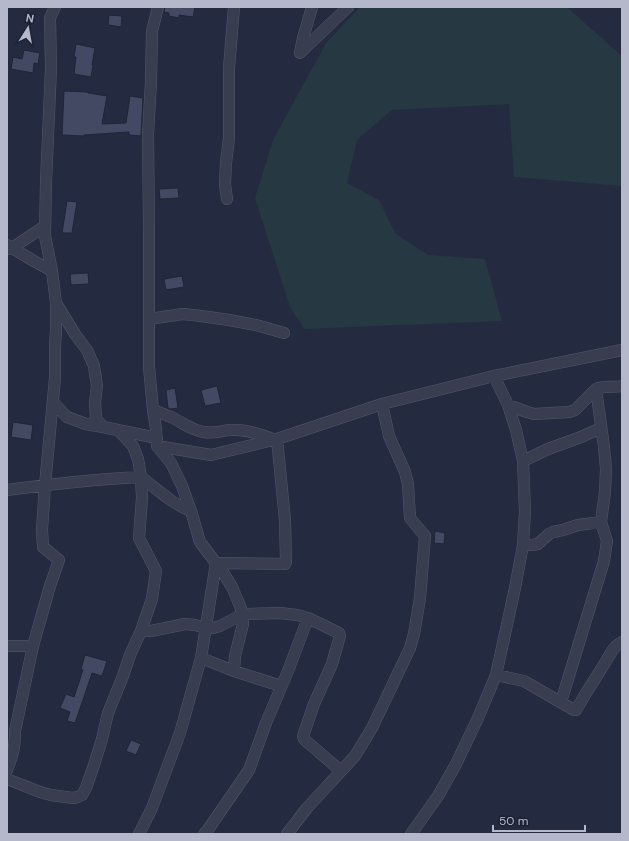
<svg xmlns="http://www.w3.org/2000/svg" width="629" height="841" viewBox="0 0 629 841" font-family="'DM Sans',sans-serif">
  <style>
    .green { fill: #263841 }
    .building { fill: #434962; stroke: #1f2437 }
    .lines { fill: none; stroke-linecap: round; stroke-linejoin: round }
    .street-casing { stroke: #53586a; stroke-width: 12 }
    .street { stroke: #383d50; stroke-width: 11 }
  </style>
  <rect width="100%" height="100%" fill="#242a40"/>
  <path class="green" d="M360,7L568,8L622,56V186L514,177L509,104L392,110L357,140L347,183L379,200L395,233L428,255L485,259L502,321L304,329L290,307L255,198L273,140L326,43Z"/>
  <path class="building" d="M165,7H195L193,17L179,15V18L169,16V13L164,12Z
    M109,15L122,16L121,27L108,25Z
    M76,44L95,48L92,65H93L91,77L74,74L76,57H74Z
    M24,50L40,53L38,64L34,63L33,73L11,69L13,57L22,59Z
    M64,91L88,92V93L107,96L102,124L126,123L130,96L143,98L141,136L129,135V132L84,135V136L62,135Z
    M178,188L179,198L160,199L159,189Z
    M67,201L77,202L72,233H62Z
    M88,273L89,284L71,285L70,274Z
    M182,276L184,287L166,290L164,279Z
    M217,386L221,403L205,406L201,390Z
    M175,388L178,408L170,409L168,408L166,390Z
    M13,422L33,425L31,440L11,437Z
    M435,531L445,533L444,544L434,543Z
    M85,655L107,661L102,676L92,673L84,697L75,723L67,721L70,712L60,708L66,694L74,697L83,670L81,669Z
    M131,740L141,744L136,755L126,751Z"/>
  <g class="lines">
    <defs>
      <path id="street" d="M158,7L152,31L151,82L148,134L149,229V367L153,410L156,429L157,446L171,463L182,486L191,511
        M312,7L303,38L300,53L348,7
        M227,199L225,184L226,163L229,138V68L234,7
        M7,245L32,260L52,271
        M7,249L12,248L45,226
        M56,303L75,334L87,350L94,366L97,386L95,402L96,419L103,427L157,438
        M149,319L183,314L201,316L229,320L256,325L284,333
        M53,402L67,417L86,424L103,427
        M508,405L527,412L534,414L569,412L575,410L596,389C604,385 613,388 622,386
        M153,410C160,413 167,415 173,418C183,423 193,431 204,432C216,434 222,430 232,430C247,429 261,434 275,440
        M157,446L211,455L277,439L382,404L494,376L622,350
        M523,461L548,449L581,437L601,428
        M7,490C52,484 96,479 141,477C157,489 172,504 191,511L200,542L216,563L201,658L180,733L152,808L139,834
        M523,545H532L538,544L549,534L553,532L563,530L578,525L601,522
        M216,563L285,564L286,562L285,520L277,439
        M216,566L221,569L232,587L238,601L243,614V624L235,656L234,671
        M141,631H151L185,624L195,625L206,628H213L220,626L243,614L280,613L297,615L308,618L339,633L340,636L332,664L314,704L303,736L304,739L306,741L341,771
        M7,646H33
        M201,658L234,671L281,686
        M496,675L524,681L536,688L574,710H576L586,693L600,671L612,651L616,646L622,642
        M561,702L604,561L607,541L601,522L605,492L606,469L604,447L596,389
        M7,770C13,755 15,748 15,731L33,646L50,586L59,560L43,547L42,530L45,485L55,378V348L56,328V303L52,271L45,236L46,182L51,68L50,18L55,7
        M7,779L40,792L51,795L73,798L78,797L82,795L86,788L94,765L102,739L108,713L123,676L130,655L141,631L152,599L156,571L139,538L142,498L141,477L138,459L133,446L120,432
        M204,834L207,831L249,770L266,723L288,671L308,618
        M287,834L307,808L355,756L372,728L410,648L414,634L420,598L425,536L410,518L408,484L405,472L389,436L382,404
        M411,834L438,796L456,764L478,718L496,675L515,588L523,545L525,511L523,461L516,430L508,405L494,376"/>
    </defs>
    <use href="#street" class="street-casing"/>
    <use href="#street" class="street"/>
  </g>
  <rect width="629" height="841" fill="none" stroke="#b5b8ca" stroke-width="16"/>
  <g transform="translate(28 28) rotate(11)" stroke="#1d2235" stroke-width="3" paint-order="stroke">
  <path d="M0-3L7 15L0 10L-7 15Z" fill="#b5b8ca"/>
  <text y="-6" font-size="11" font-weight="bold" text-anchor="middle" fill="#b5b8ca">N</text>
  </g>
  <path d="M493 825v6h92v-6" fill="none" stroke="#b5b8ca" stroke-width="2"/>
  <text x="499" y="825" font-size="12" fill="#b5b8ca" stroke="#1d2235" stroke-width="3" paint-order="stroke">50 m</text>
</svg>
